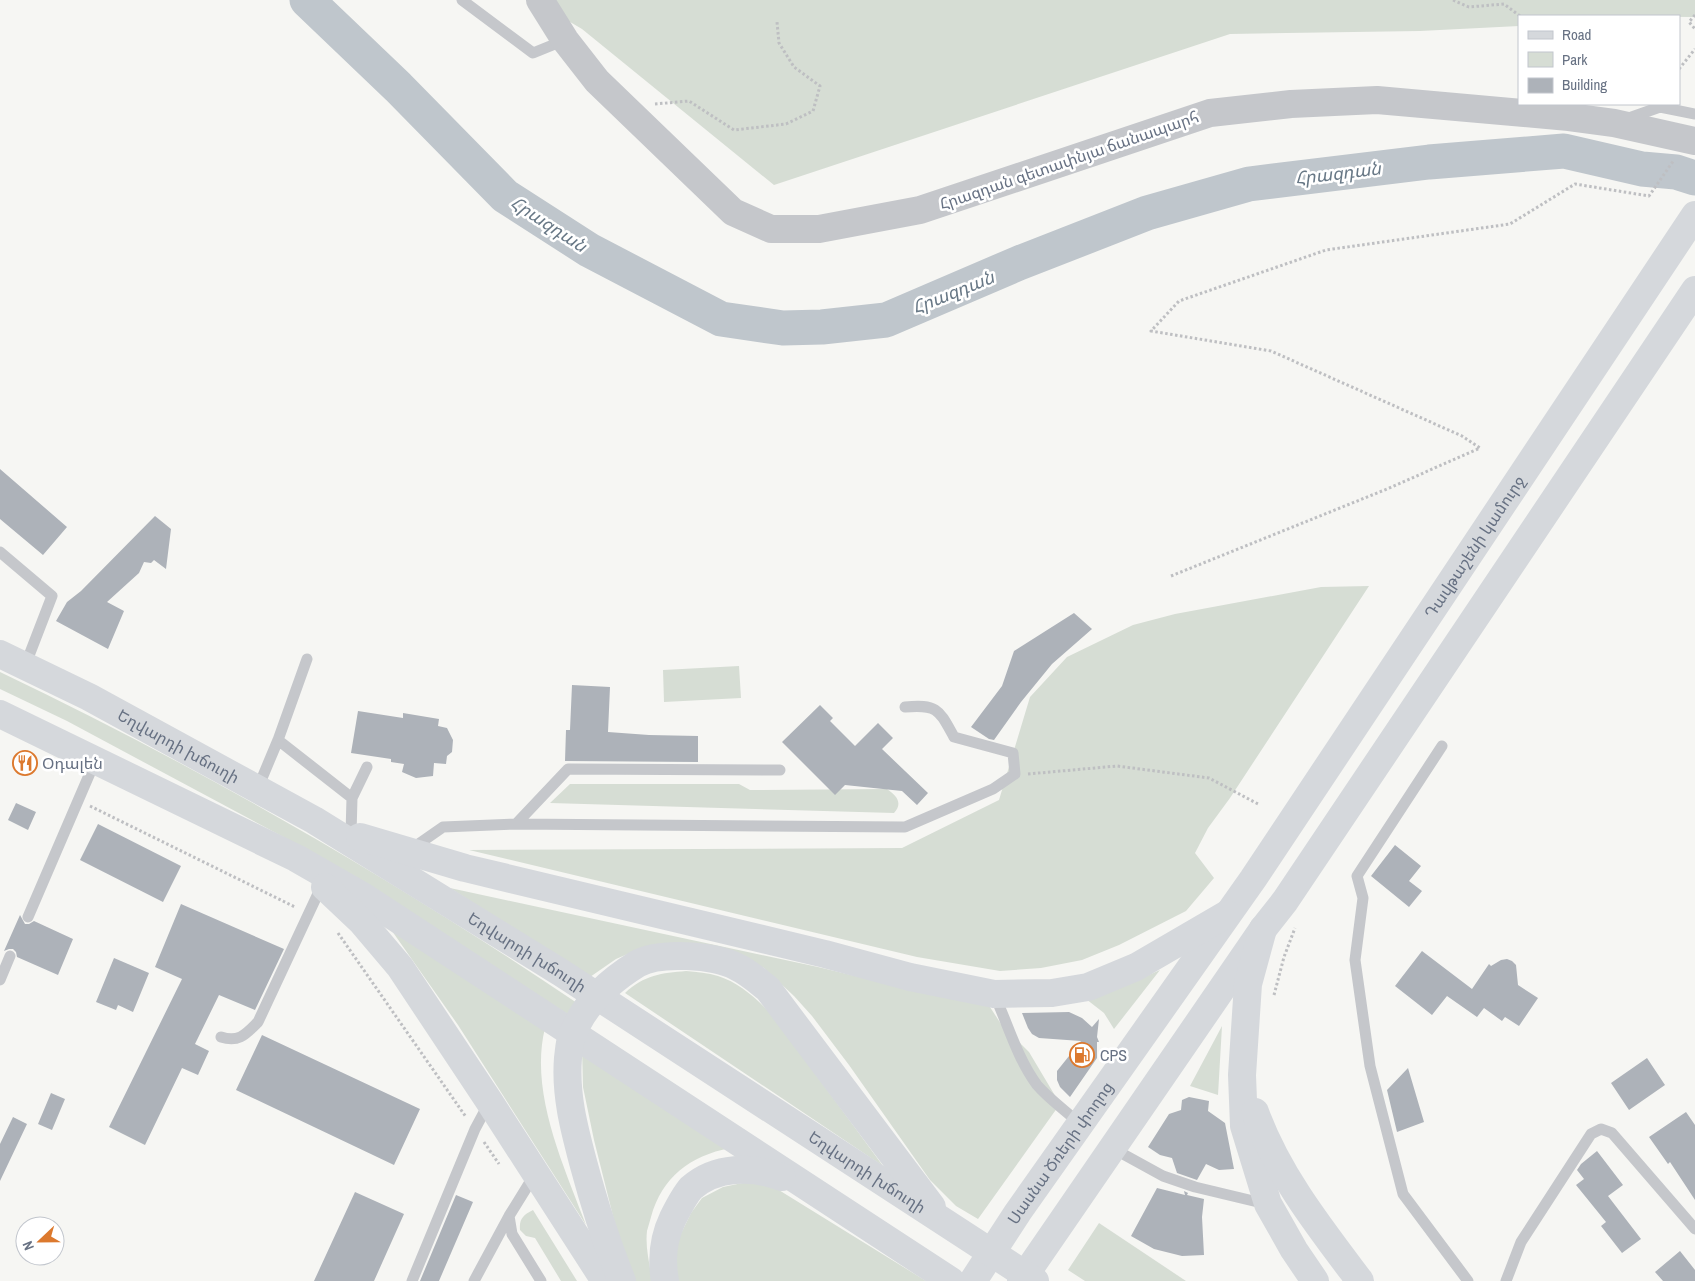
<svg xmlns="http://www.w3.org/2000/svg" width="1695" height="1281" viewBox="0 0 1695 1281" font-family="'Archivo Narrow','Noto Sans Armenian',sans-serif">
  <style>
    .green { fill: #d6ddd4 }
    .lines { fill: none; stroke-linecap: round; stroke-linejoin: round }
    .river { stroke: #bfc6cc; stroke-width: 35 }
    .building { fill: #adb2b9 }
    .path { stroke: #bebfc2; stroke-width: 3; stroke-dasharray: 2.5 2.5; stroke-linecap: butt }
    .service { stroke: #c5c7cb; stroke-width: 11 }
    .tertiary { stroke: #c5c7cb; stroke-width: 28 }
    .secondary { stroke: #d5d8dc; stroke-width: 28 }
    .primary { stroke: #d5d8dc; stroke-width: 28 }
    .labels { text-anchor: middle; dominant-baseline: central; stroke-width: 5; stroke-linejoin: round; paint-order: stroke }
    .street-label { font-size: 16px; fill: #677183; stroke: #fff }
    .poi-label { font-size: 16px; fill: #677183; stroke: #fff; text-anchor: start }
    .water-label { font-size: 18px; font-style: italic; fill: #687886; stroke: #fff }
  </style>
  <rect width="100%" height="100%" fill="#f6f6f3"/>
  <path class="green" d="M533,0H1695V17L1519,16V26L1420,31L1230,34L774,185L582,29Z
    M1369,586L1230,798L1208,828L1195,853L1214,878L1186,911L1119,945L1082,960L1041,968L1000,971L917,957L469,850L902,848L999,800L1030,697L1067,657L1133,625L1175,614L1321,587Z
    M739,666L741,698L664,702L663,670Z
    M0,672C201,768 392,878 577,1003L569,1015L302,847L67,721L0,689Z
    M570,784H739L750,790L887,789C897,796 903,803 894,813L550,803Z
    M450,888L818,967L934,995L988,1004L1001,1024L1029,1052L1060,1104L978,1219L956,1206L930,1180L849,1065L812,1016L794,996L764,968L728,952L630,953L616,959L590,977Z
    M392,931L545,1028C529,1092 564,1166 586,1225L458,1025Z
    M1160,970L1114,1029L1104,1013L1086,999L1112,991Z
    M686,971C697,972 708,973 718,976C740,983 757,999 773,1016L883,1166L625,993C644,975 662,973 686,971Z
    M1222,1026L1218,1095L1190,1086Z
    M582,1048L730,1148C690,1156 662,1177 651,1217C650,1221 648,1227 647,1231C645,1247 650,1265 652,1281H633L614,1220L594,1140L583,1087Z
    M752,1181L774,1187L926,1281H677L675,1246L691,1213L702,1198L723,1187Z
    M533,1210L577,1281H561L535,1238L526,1236L520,1230C519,1219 523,1215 533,1210Z
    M1099,1223L1186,1281H1085L1068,1270Z"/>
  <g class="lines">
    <path class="river" d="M307,0L398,87L505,196L589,250L721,319L783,328L822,327L886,320L1019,263L1147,213L1249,184L1429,162L1564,151L1642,169L1676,172L1695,178"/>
  </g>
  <path class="building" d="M0,469L67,527L43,555L0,519Z
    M155,516L171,529L166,569L154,560L151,563L144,562L139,573L107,602L124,611L108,649L56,621L67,602L81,591Z
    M1074,613L1092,629L1052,664L1021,702L994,740L989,739L971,727L1002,686L1014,651Z
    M572,685L610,687L608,732L649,735L698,736V762L565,761L566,730H570Z
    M820,705L833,718L830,721L855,746L878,723L893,738L882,749L928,793L917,805L902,791L845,785L835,795L782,742Z
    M358,711L403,718V713L439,719L438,726L447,728L453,740L452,752L447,756L446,764L434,763L433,776L416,778L402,772L404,764L391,762V759L351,753Z
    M16,803L36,812L28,830L8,820Z
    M98,824L181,866L163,902L80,860Z
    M1395,845L1421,866L1409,881L1422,891L1409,907L1371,876Z
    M181,904L284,949L255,1010L219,995L195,1044L209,1051L198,1075L182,1068L145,1145L109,1127L182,979L155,967Z
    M20,915L25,924H29L34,921L73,939L58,975L17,957L16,952L13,949H9L4,951Z
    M1422,951L1472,989L1489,964L1491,966L1501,960L1507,959L1512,961L1516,965L1518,985L1538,998L1519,1026L1505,1017L1502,1021L1484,1008L1477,1017L1447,996L1432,1015L1395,986Z
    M114,958L149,973L133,1012L118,1005L116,1010L96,1002Z
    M1069,1012L1082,1018L1092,1027L1099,1019L1097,1037L1099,1042H1097V1058L1070,1097L1060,1087L1057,1080V1071L1081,1041L1039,1038L1032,1034L1028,1028L1022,1013Z
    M262,1035L420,1109L394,1165L236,1090Z
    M1647,1058L1665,1085L1629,1110L1611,1083Z
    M1408,1068L1424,1122L1397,1132L1387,1090Z
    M51,1093L65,1099L52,1130L38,1124Z
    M1189,1097L1209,1101L1208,1111L1225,1123L1234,1169L1219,1170L1206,1164L1197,1180L1177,1173L1172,1158L1160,1155L1148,1147L1169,1114L1181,1110L1182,1100Z
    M1686,1112L1695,1125V1200L1670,1162L1668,1164L1649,1137Z
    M13,1117L27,1124L0,1181V1144Z
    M1597,1151L1623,1185L1608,1196L1641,1239L1622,1253L1601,1226L1606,1222L1576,1185L1584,1179L1577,1170L1581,1164Z
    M1157,1188L1185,1195L1184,1191L1188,1193L1187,1195L1204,1199L1202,1217L1204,1255L1182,1256L1154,1249L1131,1236Z
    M355,1192L404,1214L374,1281H314Z
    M456,1195L473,1202L439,1281H420Z
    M1680,1251L1695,1270V1281H1663L1655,1272Z"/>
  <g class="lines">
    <path class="path" d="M1453,0L1469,7L1504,4L1520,16
      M1695,15L1689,22L1695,29
      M1679,69L1695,49
      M655,104L689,101L734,130L786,124L813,111L820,86L794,67L779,43L777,22
      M1171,576L1387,489L1480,448L1462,436L1271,351L1151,331L1179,301L1326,250L1510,224L1575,184L1649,196L1674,160
      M1028,774L1117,766L1209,778L1260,805
      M90,806L295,907
      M338,933L466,1117
      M1274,995L1284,957L1295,928
      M484,1142L499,1164"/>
    <path class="service" d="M462,0L533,53L565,40
      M1626,119L1660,107L1695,114
      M0,552L52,596L25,666
      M278,740L352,798L351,834
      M1442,746L1357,876L1363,898L1355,960L1370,1066L1403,1194L1468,1281
      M257,790L278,740L307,659
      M352,798L367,767
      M516,824L568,769L780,770
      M410,850L443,827L516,824L905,827L993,789L1015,774L1013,753L954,737C939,710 938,704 905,707
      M28,917L96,759
      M0,980L10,956
      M994,994C1008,1024 1017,1058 1037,1085C1049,1099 1066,1111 1080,1124
      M221,1037C239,1043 246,1034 258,1022L322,885
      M1112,1148L1163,1176L1195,1187L1266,1204
      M535,1174L509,1216L512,1234L541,1281
      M412,1281L475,1129L489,1103
      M474,1281L509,1216
      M1506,1281L1521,1242L1591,1134L1601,1129L1612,1133L1695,1229"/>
    <path class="tertiary" d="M540,0L565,40L597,81L733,212L771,229H819L920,210L1210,113L1291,104L1377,100L1569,117L1614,123L1695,141"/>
    <g class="secondary">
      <path id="s1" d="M973,1281L1018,1212L1253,879L1695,215"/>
      <path d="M1021,1281L1263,929L1285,901L1695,290"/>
    </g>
    <g class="primary">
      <path id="s2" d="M0,654L89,697L314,820L560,972L1035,1281"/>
      <path d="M0,714L296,858L364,897L951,1281"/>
      <path d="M360,837L465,868L825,954L910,977L994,994L1052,993L1088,987L1136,967L1227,914"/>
      <path d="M325,887L361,921L400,967L489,1101L605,1281"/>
      <path d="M1263,929L1248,984L1242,1075L1244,1126L1268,1204L1294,1250L1315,1281"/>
      <path d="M1255,1112C1278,1175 1320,1228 1360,1281"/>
      <path d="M622,1281C606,1242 594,1203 583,1162C574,1128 565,1094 568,1058C569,1052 569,1045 571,1039C582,1005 608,982 637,964C659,951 715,955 737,967C748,972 758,981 768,989L932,1207"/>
      <path d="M665,1281C661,1258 663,1239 673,1218C678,1208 684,1196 691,1188C716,1166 752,1166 782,1177"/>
    </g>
  </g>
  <defs>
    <symbol id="restaurant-ring" viewBox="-11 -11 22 22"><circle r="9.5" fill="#fff" stroke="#dc792e" stroke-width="1.5"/><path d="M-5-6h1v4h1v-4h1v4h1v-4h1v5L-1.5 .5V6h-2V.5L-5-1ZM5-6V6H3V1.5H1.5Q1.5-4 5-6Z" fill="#dc792e"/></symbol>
    <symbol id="fuel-ring" viewBox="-11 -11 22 22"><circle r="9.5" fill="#fff" stroke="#dc792e" stroke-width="1.5"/><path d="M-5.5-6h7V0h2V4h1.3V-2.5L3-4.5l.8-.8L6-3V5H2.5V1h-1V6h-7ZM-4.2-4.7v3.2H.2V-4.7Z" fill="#dc792e"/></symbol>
  </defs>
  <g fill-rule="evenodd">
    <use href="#restaurant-ring" x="11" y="749" width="28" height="28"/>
    <use href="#fuel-ring" x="1068" y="1041" width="28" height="28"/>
  </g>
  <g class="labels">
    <g class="street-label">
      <text transform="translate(1069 160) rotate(-19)">Հրազդան գետափնյա ճանապարհ</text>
      <text stroke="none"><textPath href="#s1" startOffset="889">Դավթաշենի կամուրջ</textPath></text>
      <text stroke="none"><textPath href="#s2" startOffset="201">Եղվարդի խճուղի</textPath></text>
      <text stroke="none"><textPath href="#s2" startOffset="606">Եղվարդի խճուղի</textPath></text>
      <text stroke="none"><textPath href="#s1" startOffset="155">Սասնա Ծռերի փողոց</textPath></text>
      <text stroke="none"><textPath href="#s2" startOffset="1011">Եղվարդի խճուղի</textPath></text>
    </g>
    <g class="poi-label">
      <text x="42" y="763">Օդալեն</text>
      <text x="1100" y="1055">CPS</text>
    </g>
    <g class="water-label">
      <text transform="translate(1338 173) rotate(-7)">Հրազդան</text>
      <text transform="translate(549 224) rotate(33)">Հրազդան</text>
      <text transform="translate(953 292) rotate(-22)">Հրազդան</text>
    </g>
  </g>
  <rect x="1518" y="15" width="162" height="90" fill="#ffffff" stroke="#c2c6cd"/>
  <rect x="1528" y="31" width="25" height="8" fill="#d5d8dc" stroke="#c2c6cd"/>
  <text x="1562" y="40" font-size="15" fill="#677183">Road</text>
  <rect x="1528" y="52" width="25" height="15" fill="#d6ddd4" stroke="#c2c6cd"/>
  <text x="1562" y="65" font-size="15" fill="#677183">Park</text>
  <rect x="1528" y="78" width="25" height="15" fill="#adb2b9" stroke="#c2c6cd"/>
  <text x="1562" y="90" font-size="15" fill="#677183">Building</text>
  <g transform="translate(40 1241) rotate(248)"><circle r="24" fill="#ffffff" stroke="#c2c6cd"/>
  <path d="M0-4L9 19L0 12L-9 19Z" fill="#dc792e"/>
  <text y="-8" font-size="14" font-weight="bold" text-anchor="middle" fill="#677183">N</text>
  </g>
</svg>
